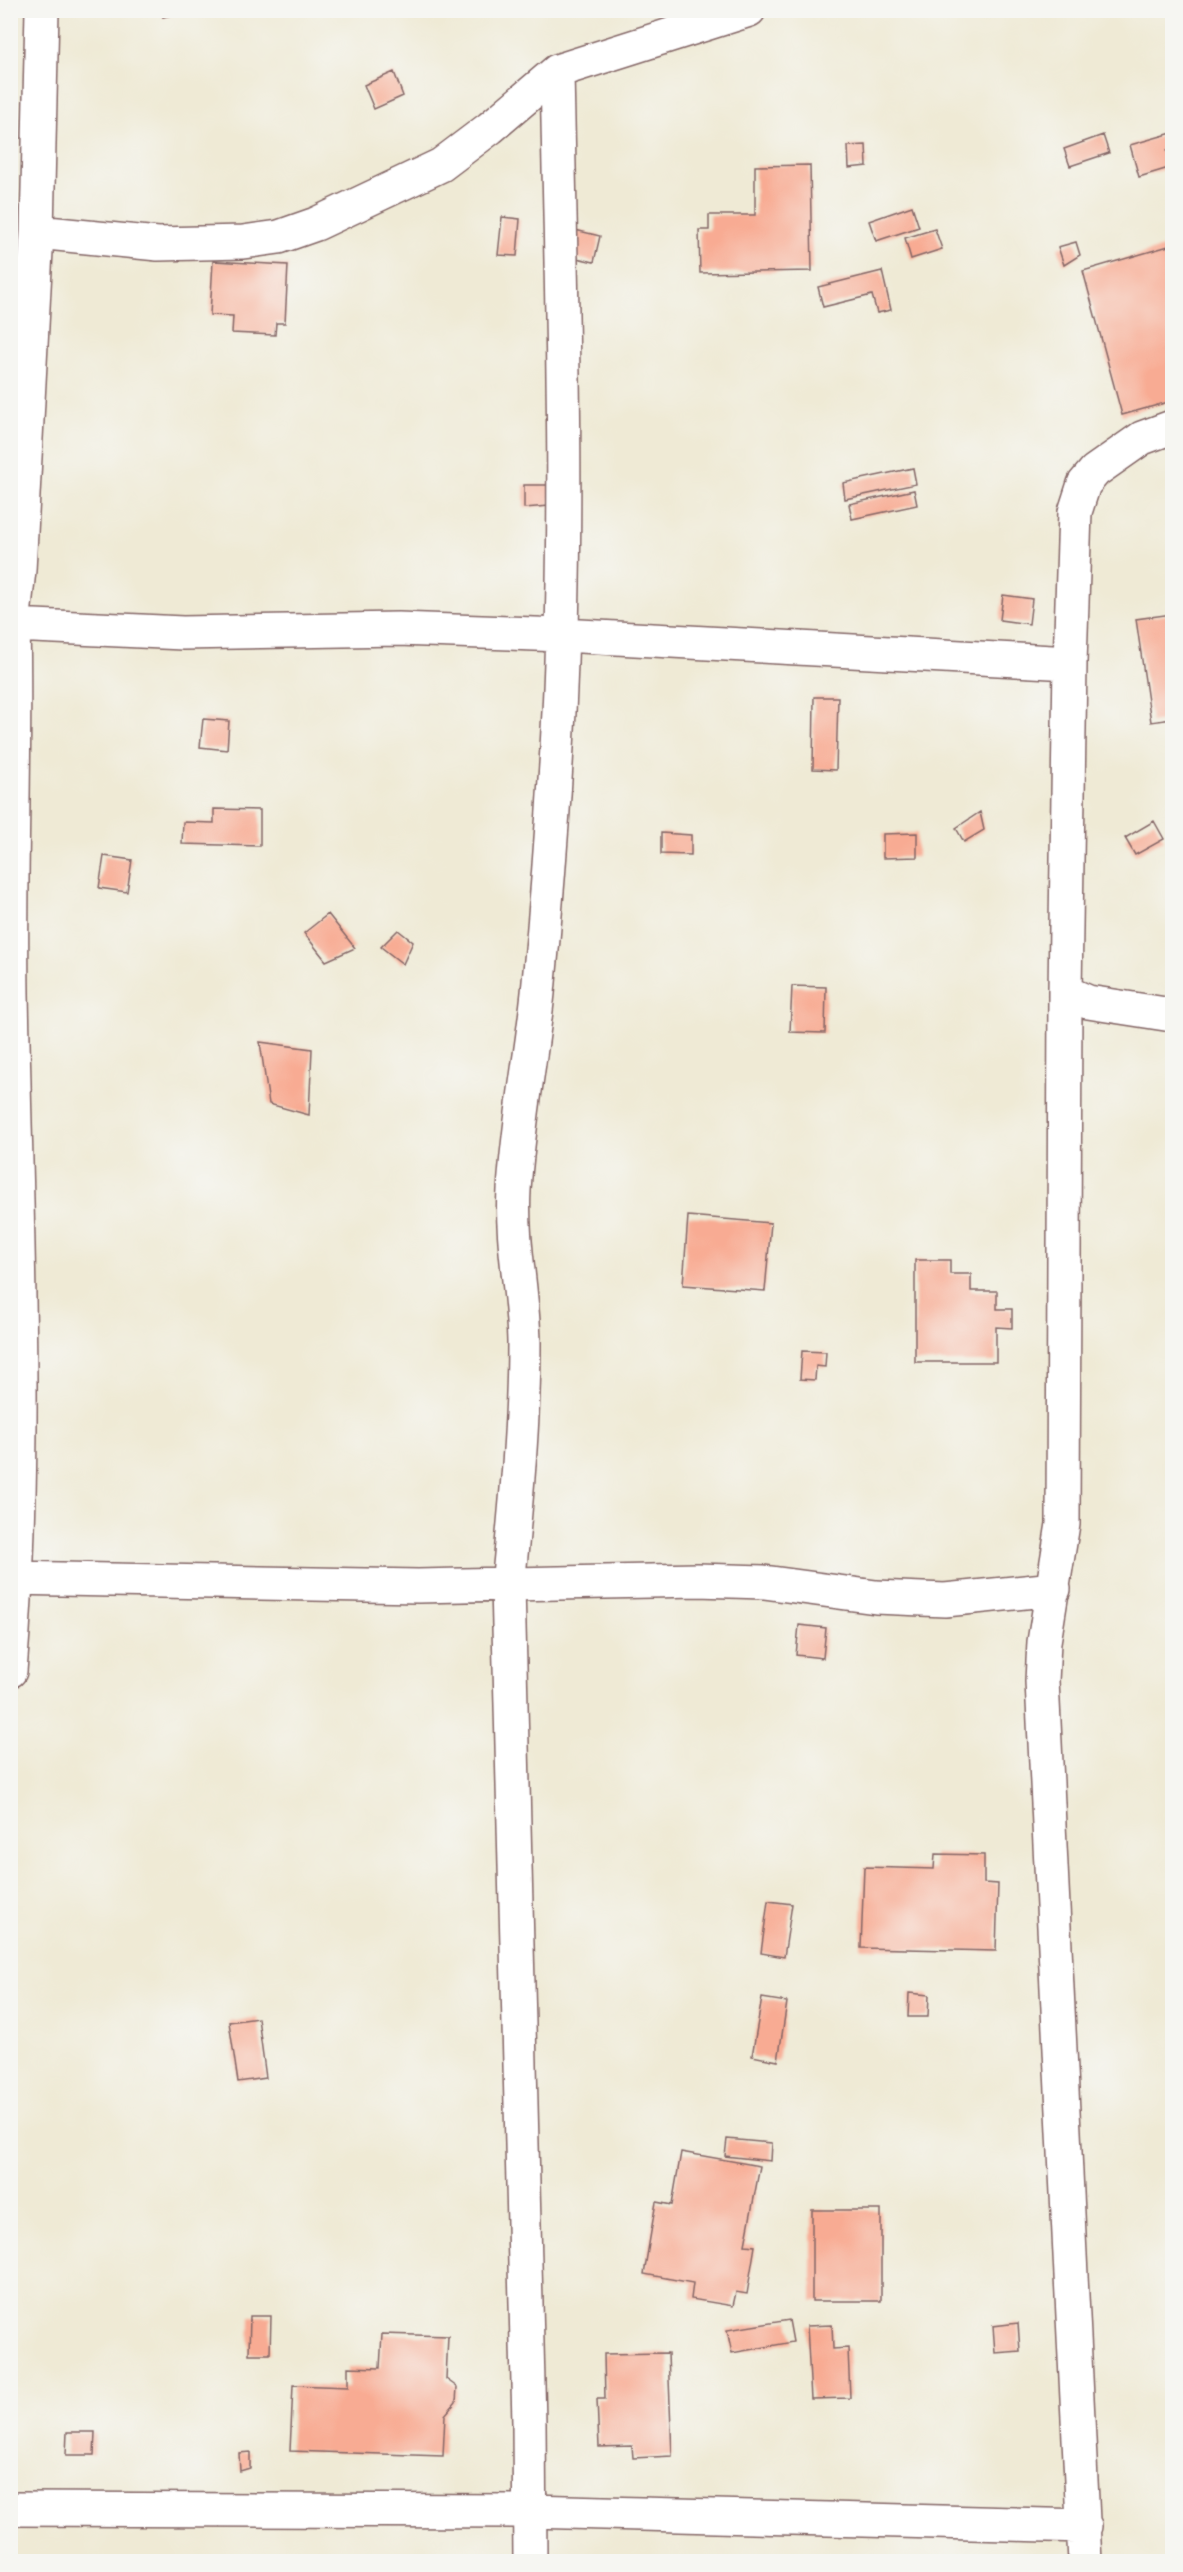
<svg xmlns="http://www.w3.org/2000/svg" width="1183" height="2572" viewBox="0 0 1183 2572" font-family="Sriracha,sans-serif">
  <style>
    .building { fill: #f8ab93 }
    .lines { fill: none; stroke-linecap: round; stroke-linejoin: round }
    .minor-casing { stroke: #846666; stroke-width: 36 }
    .minor { stroke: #fff; stroke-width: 33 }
  </style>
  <rect width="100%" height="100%" fill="#f6f6f2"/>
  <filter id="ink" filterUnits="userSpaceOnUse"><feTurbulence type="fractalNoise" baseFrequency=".0167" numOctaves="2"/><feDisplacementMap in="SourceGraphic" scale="12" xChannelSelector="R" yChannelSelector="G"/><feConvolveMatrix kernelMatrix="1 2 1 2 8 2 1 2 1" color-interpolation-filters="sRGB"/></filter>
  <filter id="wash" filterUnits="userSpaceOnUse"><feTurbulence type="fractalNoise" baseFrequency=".008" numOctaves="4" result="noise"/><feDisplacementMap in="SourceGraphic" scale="24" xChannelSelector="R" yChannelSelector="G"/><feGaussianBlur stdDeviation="1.35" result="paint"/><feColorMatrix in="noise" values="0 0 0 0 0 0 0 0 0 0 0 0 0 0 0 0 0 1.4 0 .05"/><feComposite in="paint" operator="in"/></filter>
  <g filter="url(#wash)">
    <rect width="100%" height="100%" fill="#efead5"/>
    <g id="blocks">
      <path class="building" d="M162,10H187V11L163,17Z
        M394,72L403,96L374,109L364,85Z
        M1172,133V149L1167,150L1172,167L1139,177L1130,145Z
        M1103,135L1109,153L1070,166L1064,149Z
        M866,145L867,166L849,168L848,146Z
        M810,165L812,271L700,273L699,230H709V215H755V166Z
        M912,206L919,227L876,241L869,221Z
        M502,217L520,219L517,256L498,255Z
        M935,229L942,249L911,259L905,238Z
        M575,230L600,236L594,262L568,256Z
        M1076,242L1080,255L1064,265L1058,247Z
        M1172,245V401L1122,415L1083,271Z
        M213,261L288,265L285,323H276L275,335L232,333L233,316L210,315Z
        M882,271L891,310L877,313L872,295L823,307L818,287Z
        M913,468L916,484L845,499L843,483Z
        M524,485H554L549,506L524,508Z
        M914,490L917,505L852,519L849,504Z
        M1003,595L1032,599L1029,624L1000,620Z
        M1172,614V719L1151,722L1136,619Z
        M814,697H838L836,770L813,769Z
        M203,719L229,721L227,750L200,747Z
        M214,809L260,810V846L182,844L183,822L214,823Z
        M980,812L984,830L964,842L956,828Z
        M1154,821L1164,839L1135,855L1125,838Z
        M661,833L691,835V855L661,854Z
        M917,833V857L883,858V834Z
        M104,856L132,860L127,892L99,888Z
        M328,914L355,948L326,961L304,933Z
        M398,930L413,942L403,964L381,947Z
        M792,986L826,987L825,1033L790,1032Z
        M260,1042L312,1049L309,1115L269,1104Z
        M688,1216L771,1223L765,1291L683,1285Z
        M915,1260H950V1274H971V1291H997V1309H1012V1328L996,1327V1362H915Z
        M802,1351L826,1352L825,1367L816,1366L815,1380L800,1379Z
        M799,1625L826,1628L823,1658L796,1655Z
        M935,1854L984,1855V1883L998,1884L996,1951L861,1948L864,1867L934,1869Z
        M768,1901L792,1904L784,1957L761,1953Z
        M909,1993L929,1995L928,2017H908Z
        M762,1998L787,2002L778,2061L752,2056Z
        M258,2018L266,2078L238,2082L229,2022Z
        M727,2139L772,2143L771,2161L725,2156Z
        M681,2152L760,2166L745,2245L755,2246L747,2294L736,2292L733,2306L691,2299L693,2283L644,2274L656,2202L672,2205Z
        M812,2210H881V2301H812Z
        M250,2316H271L270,2354H249Z
        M789,2320L793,2342L732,2353L727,2330Z
        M1018,2323L1020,2351L995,2353L993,2326Z
        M832,2325L833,2349L848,2348L850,2398L811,2399L807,2326Z
        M382,2334L448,2336L446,2379L457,2387L456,2402L445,2415L443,2456L290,2451L293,2385L348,2387V2367L380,2368Z
        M668,2353L672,2456L633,2458L632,2446L599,2447L597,2399H605L604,2354Z
        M67,2432H95L94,2455H66Z
        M250,2452V2468L240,2471L239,2453Z"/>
    </g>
  </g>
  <g filter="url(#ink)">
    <use href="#blocks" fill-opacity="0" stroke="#846666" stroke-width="1.5"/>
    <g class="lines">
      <defs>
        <path id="minor" d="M37,232L42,10
          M10,625H13L19,570L37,232L158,244L243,242L279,237L316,224L441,165L490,128L557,71L749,10
          M1065,992L1088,1002L1172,1015
          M10,1578L418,1586L697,1580L764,1582L876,1597L945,1600L1054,1589
          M10,1671C29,1446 16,1219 12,993C10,870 16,747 13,625L183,633L398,629L562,635L1070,663
          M10,2509L530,2511L1085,2526
          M530,2562L529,2423L508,1586C516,1505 524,1423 524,1342C523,1291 511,1242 514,1190C518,1124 531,1059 538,993C547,900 554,806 559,712C569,499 561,285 557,71
          M1085,2562L1042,1681L1044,1642L1063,1524L1065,992L1070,663L1075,512L1084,484L1095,471L1142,438L1172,427"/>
      </defs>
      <use href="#minor" class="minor-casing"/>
      <use href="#minor" class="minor"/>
    </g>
  </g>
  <rect width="1183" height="2572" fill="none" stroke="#f6f6f2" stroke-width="36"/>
</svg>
